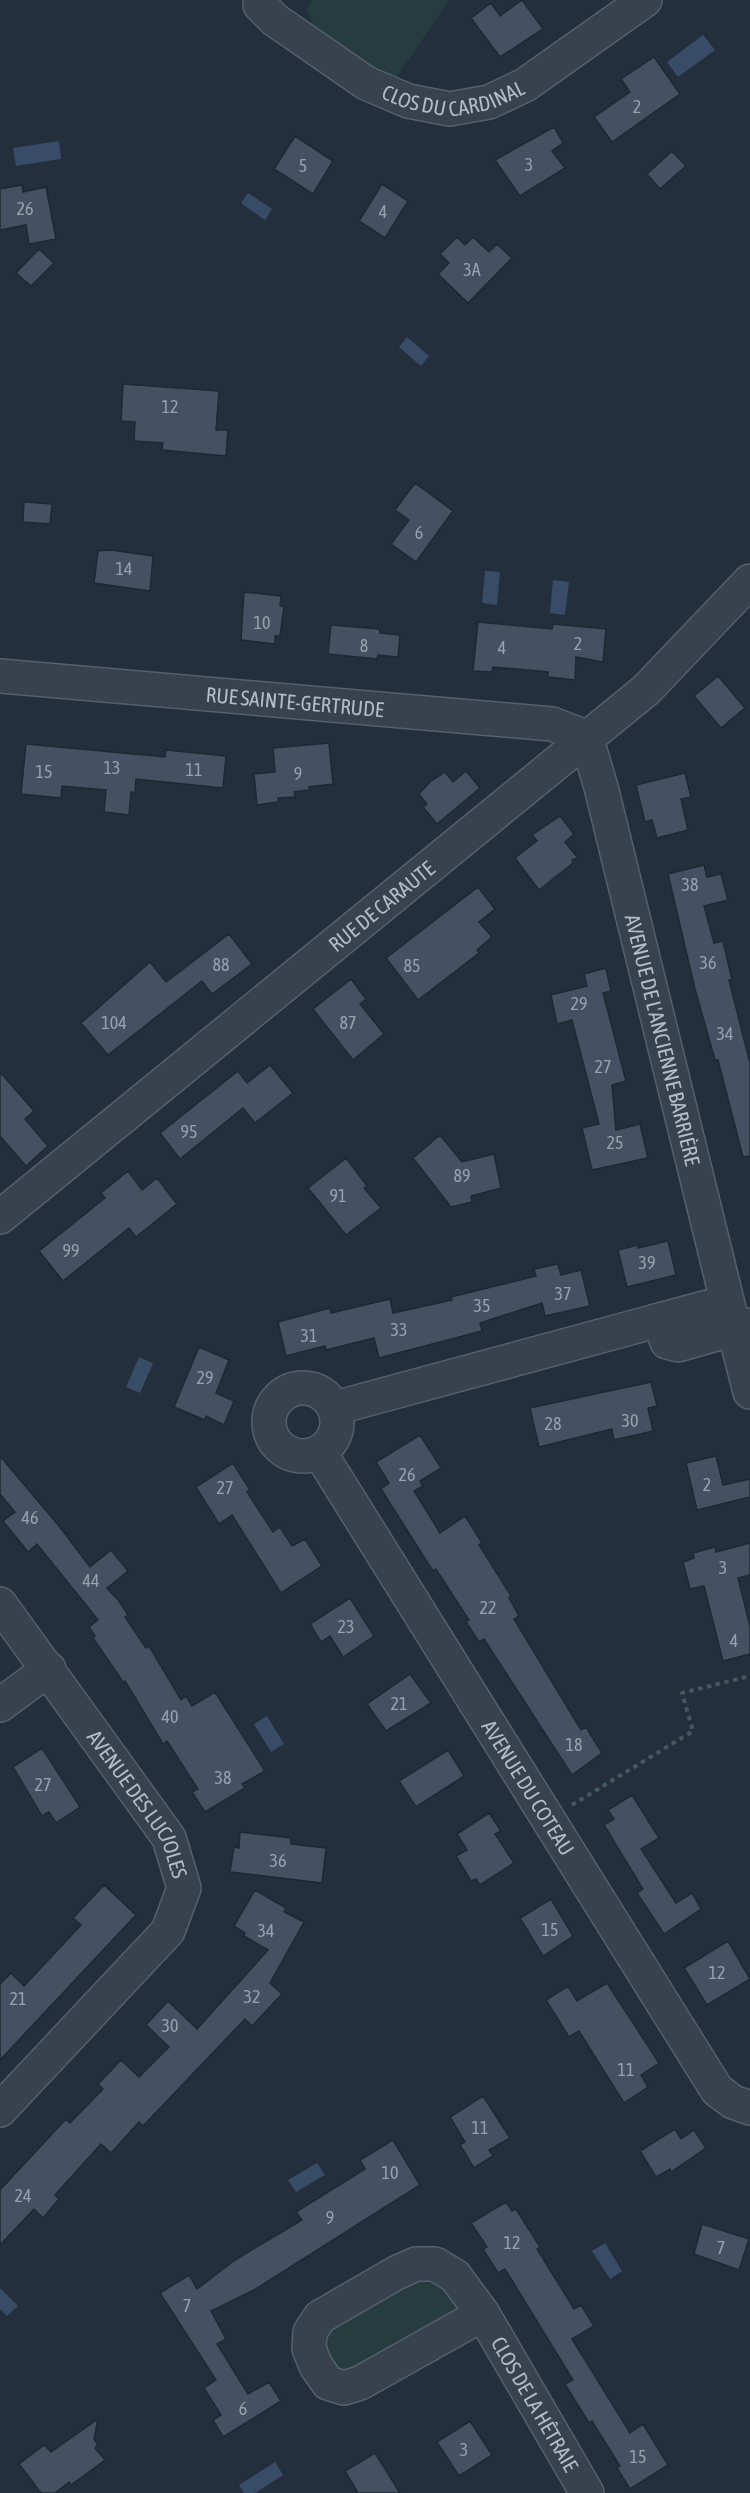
<svg xmlns="http://www.w3.org/2000/svg" width="750" height="2493" viewBox="0 0 750 2493" font-family="'Asap Condensed',sans-serif">
  <style>
    .green { fill: #263c3f }
    .water { fill: #394c67 }
    .building { fill: #455162; stroke: #1f2835; stroke-width: 1.5 }
    .lines { fill: none; stroke-linecap: round; stroke-linejoin: round }
    .minor-casing { stroke: #565f6c; stroke-width: 36 }
    .path { stroke: #44595c; stroke-width: 4; stroke-dasharray: 4.5 4.5; stroke-linecap: butt }
    .minor { stroke: #38414e; stroke-width: 33 }
    .labels { text-anchor: middle; dominant-baseline: central; stroke-width: 5; stroke-linejoin: round; paint-order: stroke }
    .number-label { font-size: 18px; fill: #98a1af }
    .street-label { font-size: 21px; fill: #b4bcc9; stroke: #1d2633 }
  </style>
  <rect width="100%" height="100%" fill="#242f3e"/>
  <path class="green" d="M312,0H449L394,81L316,29L306,9Z
    M435,2275L454,2292L459,2314L348,2379L323,2364L327,2321L393,2283Z"/>
  <path class="water" d="M703,35L715,50L678,77L667,62Z
    M59,141L61,159L16,166L13,148Z
    M248,193L272,209L265,220L241,203Z
    M407,337L429,356L421,366L399,347Z
    M485,571L500,572L497,605L482,603Z
    M553,580L569,582L565,615L550,613Z
    M139,1357L153,1363L140,1393L126,1387Z
    M267,1716L284,1744L271,1752L254,1724Z
    M317,2163L325,2175L296,2192L288,2180Z
    M605,2243L622,2271L610,2279L592,2251Z
    M0,2288L18,2306L7,2316L0,2309Z
    M275,2462L283,2475L255,2493H244L239,2485Z"/>
  <path class="building" d="M522,0L543,29L500,57L471,18L491,3L500,16Z
    M654,57L680,94L612,142L594,117L630,92L621,79Z
    M554,127L563,143L552,151L565,168L520,196L495,160Z
    M295,136L333,161L313,194L274,169Z
    M672,151L686,166L660,189L647,174Z
    M382,184L408,201L385,238L359,221Z
    M22,185L23,192L46,187L56,239L29,244L26,225L0,230V189Z
    M457,237L465,245L473,237L489,252L497,244L512,258L468,303L438,274L449,263L440,254Z
    M39,249L54,263L31,286L16,273Z
    M123,384L219,391L216,430H228L226,456L162,450L163,443L134,441L135,422L121,421Z
    M415,483L453,511L416,562L391,544L409,520L395,510Z
    M24,502L52,504L50,524L23,522Z
    M111,550L153,556L150,591L94,583L98,551Z
    M244,592L281,596L280,606H284L280,636H275V644L241,640Z
    M478,622L552,629L553,624L606,629L603,662L576,657L575,680L548,677V672L493,667L492,672L473,671Z
    M331,625L380,629V633L400,635L398,657L378,655L377,659L328,654Z
    M718,676L745,708L721,728L694,696Z
    M329,743L333,784L309,787L310,790L294,792L295,797L278,798V802L257,805L254,774L275,772L273,748Z
    M26,744L165,757L166,750L226,756L223,788L136,779L135,793L131,792L129,815L104,812L106,790L62,786L61,798L21,794Z
    M466,771L480,788L437,824L423,807L427,804L419,794L430,782L445,772L453,782Z
    M685,773L691,797L681,799L688,830L657,838L652,820L645,822L636,785Z
    M560,816L574,834L565,842L578,858L572,860L573,863L539,890L515,858L537,841L532,835Z
    M704,865L707,877L721,874L728,900L704,906L714,943L723,941L732,980H729L750,1063V1156L743,1157L718,1060H715L695,989L668,874Z
    M478,887L495,909L479,922L492,937L477,950L479,953L418,1000L386,958Z
    M229,934L252,964L212,994L202,981L108,1055L81,1023L150,962L166,982Z
    M606,968L611,991L603,993L626,1081L612,1085L616,1130L640,1124L648,1158L592,1170L582,1128L599,1124L572,1020L557,1024L551,995L587,986L584,974Z
    M351,979L366,999L360,1004L384,1034L353,1060L313,1009Z
    M270,1065L293,1093L255,1123L243,1108L180,1159L160,1133L238,1071L247,1083Z
    M0,1072L34,1111L25,1119L48,1146L26,1166L0,1136Z
    M440,1135L462,1162L494,1154L501,1188L471,1196L472,1202L451,1207L413,1158Z
    M346,1158L367,1186L364,1188L381,1208L346,1235L308,1188Z
    M128,1171L142,1190L157,1178L177,1204L136,1237L129,1228L63,1281L39,1251L105,1198L101,1193Z
    M668,1241L676,1275L627,1287L618,1250L638,1245V1248Z
    M558,1264L561,1275L581,1270L590,1306L545,1316L542,1303L480,1323L482,1331L379,1358L374,1338L326,1350L325,1346L286,1356L278,1322L330,1308L331,1313L390,1299L393,1313L452,1300L451,1297L536,1276L534,1269Z
    M199,1347L229,1360L216,1393L234,1401L224,1425L206,1416L205,1420L174,1407Z
    M651,1382L657,1406L648,1408L653,1431L614,1440L612,1429L539,1447L530,1408Z
    M420,1435L441,1468L420,1481L423,1486L414,1491L440,1533L465,1516L482,1543L479,1545L511,1596L509,1598L519,1616L514,1619L581,1730L586,1727L602,1753L572,1775L484,1639L479,1642L466,1622L469,1620L436,1569L433,1571L381,1489L389,1483L376,1462Z
    M0,1456L59,1526L90,1567L111,1550L128,1571L107,1588L119,1601L128,1615L125,1617L146,1648L149,1646L181,1700L186,1696L192,1706L215,1692L265,1771L242,1784L245,1788L205,1812L192,1792L198,1789L167,1741L163,1744L125,1681L123,1682L93,1638L95,1636L89,1627L98,1620L37,1544L28,1552L3,1521L15,1512L0,1494Z
    M716,1456L723,1485L750,1479V1497L697,1510L686,1463Z
    M233,1463L250,1490L247,1492L273,1532L280,1527L292,1546L305,1539L322,1566L281,1593L232,1515L219,1524L196,1487Z
    M750,1543V1575L738,1578L750,1626V1654L723,1661L704,1586L690,1589L683,1562L694,1558L693,1553L715,1547L716,1552Z
    M350,1598L374,1636L343,1657L330,1636L321,1642L310,1624Z
    M410,1674L431,1703L386,1731L367,1704Z
    M42,1748L80,1807L56,1823L49,1812L42,1816L13,1767Z
    M448,1750L464,1776L416,1807L399,1781Z
    M632,1795L659,1838L641,1849L676,1903L692,1893L701,1909L664,1934L637,1893L643,1889L604,1825L614,1819L608,1810Z
    M489,1813L501,1831L495,1834L514,1863L480,1885L476,1879L471,1881L456,1856L467,1850L457,1834Z
    M240,1832L291,1838V1844L326,1848L322,1883L230,1872L234,1847L239,1848Z
    M104,1885L136,1915L0,2060V1984L11,1973L24,1986L81,1925L73,1918Z
    M255,1890L286,1908L284,1912L304,1922L270,1983L282,1994L252,2026L245,2019L143,2126L139,2122L111,2153L101,2144L55,2195L59,2199L43,2218L34,2209L0,2245V2190L66,2119L70,2123L103,2089L98,2084L121,2060L139,2077L169,2047L146,2025L168,2001L197,2029L268,1950L244,1936L245,1933L234,1926Z
    M551,1899L573,1936L543,1956L520,1918Z
    M728,1941L750,1979L707,2005L684,1968Z
    M607,1983L659,2063L641,2075L648,2087L624,2103L579,2031L569,2037L546,2000L568,1986L577,2001Z
    M483,2096L510,2138L489,2150L493,2156L474,2168L460,2145L465,2142L450,2117Z
    M675,2129L681,2139L694,2130L706,2148L671,2172L670,2169L656,2177L640,2151Z
    M393,2140L420,2185L254,2290L211,2311L226,2339L217,2344L248,2394L269,2382L281,2401L223,2437L213,2420L221,2415L204,2388L216,2380L160,2293L189,2275L197,2289L235,2260L302,2220L296,2212L365,2169L360,2160Z
    M506,2202L512,2211L516,2209L540,2247L537,2249L574,2309L581,2305L594,2326L572,2339L630,2433L643,2424L668,2465L630,2489L617,2468L620,2466L592,2421L589,2423L565,2384L573,2380L505,2269L498,2273L483,2249L487,2247L471,2223Z
    M702,2224L749,2239L739,2270L694,2254Z
    M98,2419L94,2439L98,2445L95,2448L105,2460L71,2485L69,2482L55,2493H41L19,2464L44,2445L51,2452Z
    M470,2421L492,2455L459,2476L437,2442Z
    M375,2453L400,2493H358L345,2471Z"/>
  <g class="lines">
    <defs>
      <g id="minor">
        <path id="s1" d="M260,5L275,20L366,83L408,101L450,109L489,102L525,85L645,0"/>
        <path id="s2" d="M0,676L552,724L586,737L601,787L734,1329L750,1325"/>
        <path id="s3" d="M0,1217L646,690L750,581"/>
        <path d="M727,1302L656,1321L662,1328L667,1342L678,1345L734,1329L750,1392"/>
        <circle cx="303" cy="1422" r="34"/>
        <path d="M335,1408L656,1321"/>
        <path id="s4" d="M320,1453L717,2090L733,2102L750,2108"/>
        <path id="s5" d="M0,1604L169,1838L184,1888L168,1931L0,2110"/>
        <path d="M0,1705L49,1669"/>
        <path id="s6" d="M483,2314L360,2383L344,2388L328,2383L316,2366L309,2349L310,2332L320,2317L396,2273L416,2264H435L455,2276L483,2314L587,2493"/>
      </g>
    </defs>
    <use href="#minor" class="minor-casing"/>
    <path class="path" d="M572,1805L693,1731L682,1693L750,1676"/>
    <use href="#minor" class="minor"/>
  </g>
  <g class="labels">
    <g class="number-label">
      <text x="637" y="106">2</text>
      <text x="529" y="164">3</text>
      <text x="303" y="165">5</text>
      <text x="25" y="208">26</text>
      <text x="383" y="211">4</text>
      <text x="472" y="269">3A</text>
      <text x="170" y="406">12</text>
      <text x="419" y="532">6</text>
      <text x="124" y="568">14</text>
      <text x="262" y="622">10</text>
      <text x="578" y="643">2</text>
      <text x="364" y="645">8</text>
      <text x="502" y="647">4</text>
      <text x="112" y="767">13</text>
      <text x="194" y="769">11</text>
      <text x="44" y="771">15</text>
      <text x="298" y="773">9</text>
      <text x="690" y="884">38</text>
      <text x="708" y="962">36</text>
      <text x="221" y="964">88</text>
      <text x="412" y="965">85</text>
      <text x="579" y="1003">29</text>
      <text x="114" y="1022">104</text>
      <text x="348" y="1022">87</text>
      <text x="725" y="1033">34</text>
      <text x="603" y="1066">27</text>
      <text x="189" y="1131">95</text>
      <text x="615" y="1142">25</text>
      <text x="462" y="1175">89</text>
      <text x="338" y="1195">91</text>
      <text x="71" y="1250">99</text>
      <text x="647" y="1262">39</text>
      <text x="563" y="1293">37</text>
      <text x="482" y="1305">35</text>
      <text x="399" y="1329">33</text>
      <text x="309" y="1335">31</text>
      <text x="205" y="1377">29</text>
      <text x="630" y="1420">30</text>
      <text x="553" y="1423">28</text>
      <text x="407" y="1474">26</text>
      <text x="707" y="1484">2</text>
      <text x="225" y="1487">27</text>
      <text x="30" y="1517">46</text>
      <text x="723" y="1567">3</text>
      <text x="91" y="1580">44</text>
      <text x="488" y="1607">22</text>
      <text x="346" y="1626">23</text>
      <text x="734" y="1640">4</text>
      <text x="399" y="1703">21</text>
      <text x="170" y="1716">40</text>
      <text x="574" y="1744">18</text>
      <text x="223" y="1777">38</text>
      <text x="43" y="1784">27</text>
      <text x="278" y="1860">36</text>
      <text x="550" y="1929">15</text>
      <text x="266" y="1930">34</text>
      <text x="717" y="1972">12</text>
      <text x="252" y="1996">32</text>
      <text x="18" y="1998">21</text>
      <text x="170" y="2025">30</text>
      <text x="626" y="2069">11</text>
      <text x="480" y="2127">11</text>
      <text x="390" y="2172">10</text>
      <text x="23" y="2195">24</text>
      <text x="330" y="2217">9</text>
      <text x="512" y="2242">12</text>
      <text x="721" y="2247">7</text>
      <text x="187" y="2305">7</text>
      <text x="243" y="2408">6</text>
      <text x="464" y="2449">3</text>
      <text x="638" y="2456">15</text>
    </g>
    <g class="street-label">
      <text stroke="none"><textPath href="#s1" startOffset="224">CLOS DU CARDINAL</textPath></text>
      <text stroke="none"><textPath href="#s2" startOffset="296">RUE SAINTE-GERTRUDE</textPath></text>
      <text stroke="none"><textPath href="#s3" startOffset="492">RUE DE CARAUTE</textPath></text>
      <text stroke="none"><textPath href="#s2" startOffset="903">AVENUE DE L'ANCIENNE BARRIÈRE</textPath></text>
      <text stroke="none"><textPath href="#s4" startOffset="394">AVENUE DU COTEAU</textPath></text>
      <text stroke="none"><textPath href="#s5" startOffset="244">AVENUE DES LUCIOLES</textPath></text>
      <text stroke="none"><textPath href="#s6" startOffset="552">CLOS DE LA HÊTRAIE</textPath></text>
    </g>
  </g>
</svg>
